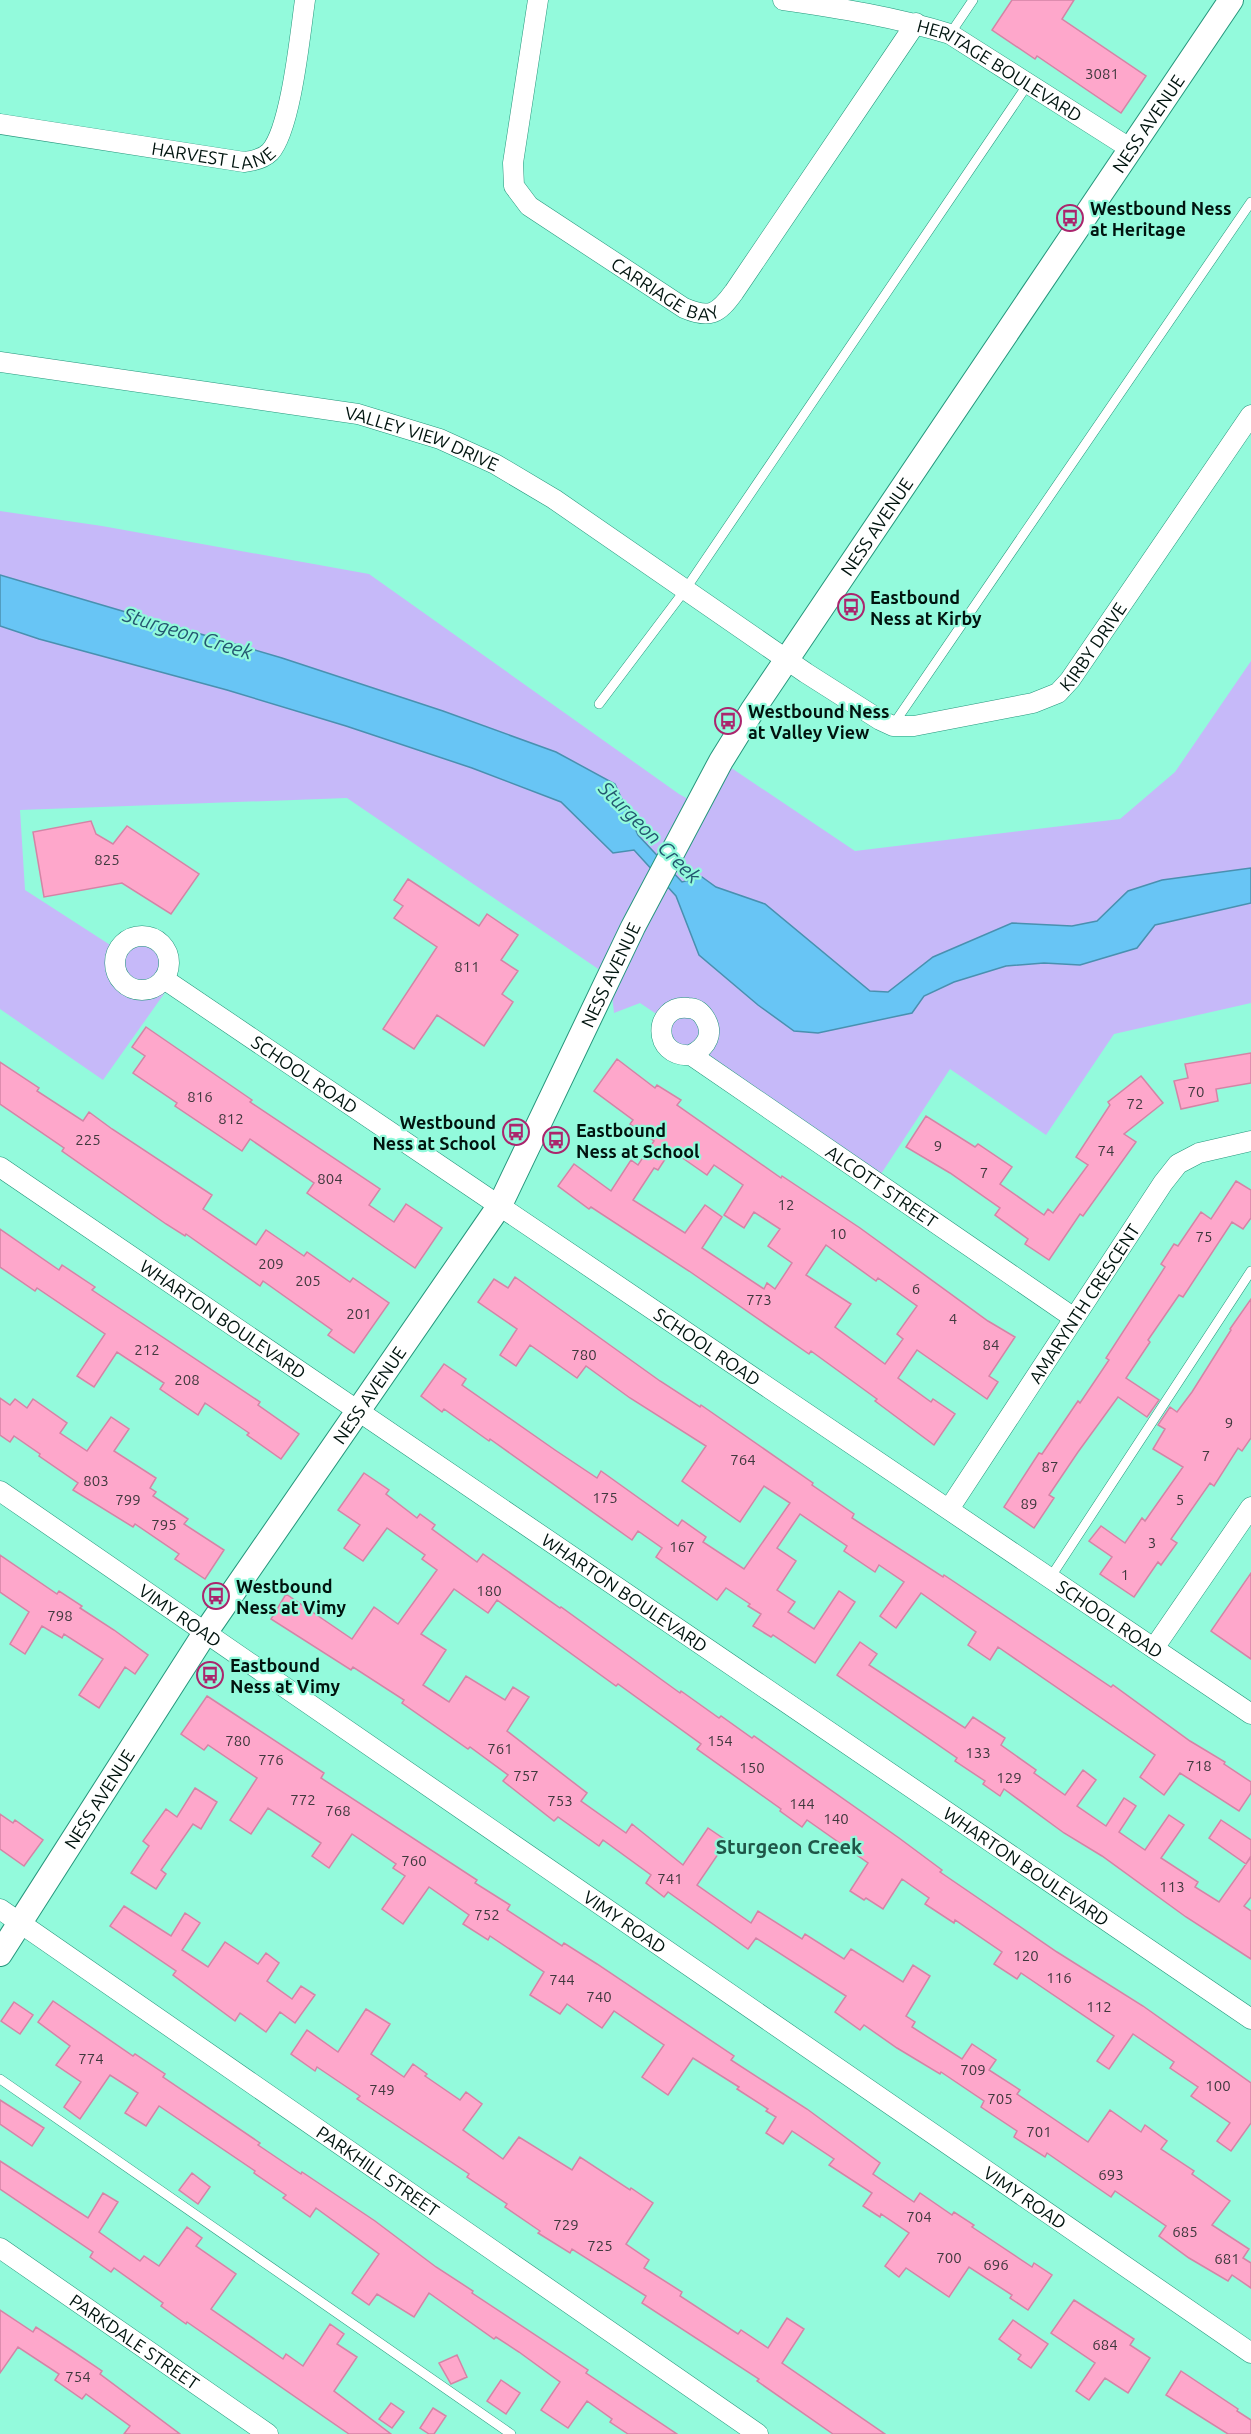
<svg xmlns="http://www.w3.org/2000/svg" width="1251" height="2434" viewBox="0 0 1251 2434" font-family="Ubuntu,sans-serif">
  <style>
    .green { fill: #c6b9f9 }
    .water { fill: #68c5f5; stroke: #4990b0; stroke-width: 1.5 }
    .building { fill: #fea7cb; stroke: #d484a6; stroke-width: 1.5; fill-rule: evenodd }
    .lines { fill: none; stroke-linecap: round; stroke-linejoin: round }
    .service-casing { stroke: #25967c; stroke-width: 10 }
    .minor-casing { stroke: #25967c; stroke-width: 21 }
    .tertiary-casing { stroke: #25967c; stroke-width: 26 }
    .service { stroke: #fff; stroke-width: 9 }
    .minor { stroke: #fff; stroke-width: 20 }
    .tertiary { stroke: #fff; stroke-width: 24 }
    .labels { text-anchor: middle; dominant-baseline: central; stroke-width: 4.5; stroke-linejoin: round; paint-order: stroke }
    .number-label { font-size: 15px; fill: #40393e }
    .street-label { font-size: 18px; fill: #01140f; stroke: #93fadc }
    .poi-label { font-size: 18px; font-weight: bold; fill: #01140f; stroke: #93fadc; text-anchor: start }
    .water-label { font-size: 20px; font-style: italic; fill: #245770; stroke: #93fadc }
    .neighbourhood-label { font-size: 20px; font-weight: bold; fill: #1f5648; stroke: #93fadc }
  </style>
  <rect width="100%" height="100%" fill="#93fadc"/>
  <path class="green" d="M0,511L102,526L369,574L679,794L697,804L721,761L855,851L1120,819L1175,772L1251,661V1003L1114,1034L1046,1135L950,1069L875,1183L674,1053L664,1019L640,1003L614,1013L610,977L347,798L20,810L25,890L118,950C130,935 144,932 160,942C171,955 171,965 164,979L171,984L103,1080L0,1009Z"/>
  <path class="water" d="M0,575L282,658L443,711L556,752L615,784L638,835L682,882L702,877L716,887L765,904L870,991L888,992L933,957L1012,923L1072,926L1097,921L1128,891L1162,880L1251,868V903L1155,925L1137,948L1080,965L1044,963L1006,966L954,982L924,996L912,1013L818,1033L794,1031L758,1005L699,955L676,896L634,850L613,853L561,802L472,768L346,726L227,690L39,639L0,626Z"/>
  <path class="building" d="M1012,0H1074L1062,19L1146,76L1121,113L1037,56L1035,59L992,30Z
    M91,821L96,834L113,844L127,826L199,874L171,914L122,883L44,897L33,832Z
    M408,879L479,926L487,914L518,935L501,960L518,971L502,994L513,1002L484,1046L437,1015L414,1049L383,1029L437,947L394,918L403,906L394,900Z
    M146,1027L252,1100L250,1102L380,1189L369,1205L394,1222L406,1204L442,1228L415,1268L307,1193L314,1183L250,1139L242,1151L175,1106L177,1103L133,1073L145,1056L132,1047Z
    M1251,1053V1083L1216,1089L1218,1101L1181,1109L1174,1081L1188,1078L1185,1064Z
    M617,1059L655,1088L657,1085L681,1100L677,1105L781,1178L782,1176L860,1228L988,1321L1015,1337L989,1376L998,1382L987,1399L917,1350L898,1378L931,1402L933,1399L955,1414L934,1445L875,1401L877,1399L811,1351L809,1354L689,1271L591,1207L589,1209L558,1186L574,1164L611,1191L631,1160L638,1165L654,1141L630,1124L633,1120L594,1091ZM671,1150L707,1175L714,1165L743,1185L724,1215L744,1228L754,1212L780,1229L768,1246L792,1263L775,1289L767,1283L764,1289L702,1248L722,1217L705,1205L685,1233L633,1200L654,1168L658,1170ZM826,1245L876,1281L878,1278L917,1306L897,1334L903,1339L885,1364L835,1327L851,1304L806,1275Z
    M0,1062L39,1088L37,1091L83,1121L89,1112L112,1129L212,1195L203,1209L256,1245L266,1230L304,1256L307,1252L350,1282L353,1278L389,1303L354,1353L328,1335L332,1330L263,1281L260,1286L186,1234L185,1236L166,1224L62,1151L64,1148L0,1104Z
    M1141,1076L1163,1103L1124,1134L1136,1142L1083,1216L1080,1214L1049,1260L1025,1244L1028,1239L995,1215L1000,1208L950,1173L906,1147L926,1116L975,1147L978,1144L1012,1167L1000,1184L1044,1215L1048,1209L1053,1213L1088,1165L1076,1157L1110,1105L1108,1102Z
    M1236,1181L1251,1190V1218L1243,1229L1232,1222L1183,1297L1179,1295L1148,1340L1150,1342L1126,1378L1159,1400L1147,1417L1118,1397L1078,1452L1049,1495L1054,1498L1034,1528L1004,1507L1039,1453L1042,1454L1078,1401L1080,1403L1109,1360L1106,1358L1165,1267L1161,1264L1174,1244L1178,1246L1201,1212L1211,1219Z
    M0,1229L59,1270L62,1265L95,1287L92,1290L260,1402L258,1405L299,1434L281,1459L247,1435L249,1433L205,1403L198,1415L160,1389L164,1383L117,1352L94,1387L77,1376L105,1334L37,1288L35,1291L0,1267Z
    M515,1277L660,1381L700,1407L701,1405L813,1483L812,1485L854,1514L852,1518L943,1577L944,1575L1111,1687L1113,1685L1190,1741L1225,1762L1224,1764L1251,1782V1793L1239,1811L1180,1773L1164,1795L1140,1777L1155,1755L998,1647L990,1660L968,1645L976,1632L921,1593L896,1628L880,1616L904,1582L879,1565L875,1572L844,1551L847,1546L800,1514L777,1548L796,1561L777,1590L795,1602L788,1612L814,1629L839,1591L855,1602L815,1663L773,1635L771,1637L753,1626L761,1614L748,1606L750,1604L726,1588L717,1600L656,1557L662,1548L638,1531L632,1540L490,1439L489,1441L444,1409L442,1412L421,1396L444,1364L466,1379L462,1385L555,1450L597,1478L601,1471L678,1526L682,1520L706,1537L703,1542L744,1569L790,1503L764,1486L740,1522L682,1481L706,1446L630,1398L586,1366L577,1378L530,1345L516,1366L500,1355L517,1329L478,1302L494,1279L508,1288Z
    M1251,1299V1438L1242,1451L1238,1448L1214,1486L1210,1483L1171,1539L1177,1543L1161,1565L1158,1562L1134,1597L1100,1574L1112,1557L1089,1541L1101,1526L1125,1543L1142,1518L1145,1521L1183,1467L1153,1449L1165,1429L1158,1425L1170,1407L1177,1412L1192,1392L1231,1330L1230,1329Z
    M0,1398L10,1405L15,1399L27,1408L33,1399L67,1423L60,1433L87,1451L111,1417L129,1429L114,1451L156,1478L150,1488L156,1492L153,1496L188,1519L184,1524L224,1550L205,1579L175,1559L179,1554L135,1524L133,1527L73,1490L78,1483L39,1456L40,1454L14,1436L10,1442L0,1435Z
    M364,1473L389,1490L386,1494L417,1518L420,1514L435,1525L432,1529L477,1562L483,1554L560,1608L561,1607L680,1693L681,1691L719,1718L721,1716L752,1738L754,1736L899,1838L942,1870L940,1872L1057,1952L1143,2006L1251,2083V2123L1231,2151L1217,2141L1230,2123L1191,2096L1198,2087L1170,2068L1174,2062L1133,2034L1109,2069L1097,2061L1114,2036L1021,1973L1017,1979L994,1964L1002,1952L955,1920L954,1923L925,1904L929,1898L902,1879L883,1909L866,1898L864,1900L850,1891L868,1863L807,1820L802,1827L780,1811L781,1809L697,1749L701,1744L618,1684L616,1686L497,1600L488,1613L454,1589L421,1634L446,1650L423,1685L449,1702L466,1676L505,1700L513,1687L529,1697L507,1731L587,1793L581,1801L626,1833L632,1824L683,1865L708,1828L727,1841L697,1885L751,1923L758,1911L802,1939L805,1934L844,1959L851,1949L903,1982L913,1965L930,1976L906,2016L915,2022L912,2027L962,2059L972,2044L996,2060L989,2070L1020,2090L1017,2094L1088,2142L1110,2110L1141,2132L1145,2125L1167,2141L1161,2149L1194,2171L1192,2174L1230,2201L1212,2225L1249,2249L1243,2258L1251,2263V2288L1232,2275L1228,2281L1189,2258L1159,2236L1166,2226L1115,2191L1111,2197L1047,2153L1045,2157L1014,2137L1017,2131L981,2107L984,2101L941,2072L940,2074L897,2048L864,2025L860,2030L835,2012L846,1996L756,1938L748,1949L668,1892L664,1897L646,1883L651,1875L603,1840L599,1846L558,1817L554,1821L503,1781L508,1775L470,1747L468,1749L402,1703L404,1700L353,1667L351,1670L271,1619L286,1594L352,1639L374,1607L398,1624L437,1570L422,1559L425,1555L387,1528L363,1561L344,1548L360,1525L338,1510Z
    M0,1555L57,1594L59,1591L82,1606L80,1608L114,1630L148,1655L135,1674L125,1667L99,1708L79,1695L103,1659L64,1634L62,1638L42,1626L25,1654L10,1644L29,1612L0,1592Z
    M1251,1573V1659L1211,1631Z
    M860,1642L877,1654L869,1665L965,1728L973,1717L1005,1738L1001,1745L1036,1770L1034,1773L1065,1795L1083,1770L1096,1780L1077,1806L1106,1826L1124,1798L1136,1806L1119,1832L1145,1850L1169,1815L1184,1825L1161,1858L1198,1882L1195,1887L1219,1902L1251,1857V1897L1244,1906L1251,1911V1959L1186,1917L1102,1856L1064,1833L1004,1789L1000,1796L983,1784L985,1781L955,1761L957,1758L837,1675Z
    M207,1696L324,1773L321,1778L477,1880L475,1883L510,1905L507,1910L562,1946L564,1943L597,1964L734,2056L731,2060L807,2109L880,2163L873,2174L914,2202L920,2193L952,2215L954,2212L974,2225L972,2227L1032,2267L1034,2263L1052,2275L1028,2310L1010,2298L1012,2295L969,2267L949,2297L906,2268L899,2277L885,2266L909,2233L881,2214L880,2217L863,2206L872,2193L829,2165L834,2159L792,2131L783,2144L766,2133L776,2117L766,2111L768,2109L737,2089L739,2087L693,2058L668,2095L642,2077L664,2045L614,2011L602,2028L567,2004L560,2014L530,1995L544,1972L490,1936L488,1940L463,1924L469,1915L429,1887L403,1924L382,1909L405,1876L393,1868L396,1864L352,1834L329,1868L312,1856L321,1843L268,1808L251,1834L230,1820L257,1778L208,1745L204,1750L181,1734Z
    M195,1788L217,1802L201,1829L193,1824L161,1870L166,1874L156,1889L131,1873L149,1846L143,1841L166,1809L177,1817Z
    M0,1814L13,1823L15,1820L43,1840L24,1866L0,1849Z
    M1221,1820L1251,1840V1856L1246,1864L1209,1838Z
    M124,1906L171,1936L185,1913L200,1923L182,1950L208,1967L225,1942L258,1964L266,1953L279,1963L267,1981L292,1999L301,1986L315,1995L295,2023L280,2012L266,2032L240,2013L235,2021L173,1975L176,1971L110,1926Z
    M53,2001L133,2056L135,2054L165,2074L163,2077L260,2143L258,2145L301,2174L302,2172L375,2221L436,2267L473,2291L472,2293L588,2370L586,2373L677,2434H628L610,2422L612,2419L587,2401L568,2428L541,2410L560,2382L519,2352L496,2337L494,2339L429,2293L414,2317L377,2294L369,2305L352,2293L379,2254L316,2208L310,2217L283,2198L286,2195L254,2173L255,2171L159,2106L146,2126L125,2113L138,2093L110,2075L80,2119L64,2107L81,2082L56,2065L70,2046L38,2022Z
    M14,2002L33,2015L20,2034L1,2021Z
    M366,2009L390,2024L371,2054L404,2077L413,2064L427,2074L425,2076L460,2100L466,2092L482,2104L463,2130L503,2159L519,2137L572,2170L580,2157L630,2190L631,2188L653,2203L626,2244L649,2260L644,2268L682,2292L680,2296L738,2334L741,2330L768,2348L787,2318L804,2329L782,2363L885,2434H833L757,2381L759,2379L642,2303L646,2296L572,2249L570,2253L538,2233L540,2231L505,2207L507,2204L467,2177L469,2174L357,2099L360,2096L317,2067L315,2071L291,2054L307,2030L338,2052Z
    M0,2100L44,2128L32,2146L0,2124Z
    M0,2161L88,2218L103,2193L118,2202L99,2232L140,2261L144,2256L159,2266L187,2227L202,2238L196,2246L236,2274L211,2309L283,2359L286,2354L303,2366L330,2324L344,2334L337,2344L357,2357L334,2391L391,2434H349L187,2322L186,2324L161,2306L163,2303L114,2268L111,2272L90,2257L93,2252L0,2189Z
    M192,2173L210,2187L198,2204L179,2190Z
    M1074,2300L1134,2339L1130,2345L1150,2358L1128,2393L1105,2378L1089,2400L1076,2391L1095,2363L1051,2333Z
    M0,2310L33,2332L36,2327L74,2352L102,2371L100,2374L180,2434H124L130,2426L86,2394L82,2399L55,2380L59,2374L18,2347L0,2373Z
    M1013,2320L1048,2344L1031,2368L1018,2359L1021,2355L999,2339Z
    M457,2355L467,2377L451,2384L439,2363Z
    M1181,2371L1238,2409L1237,2411L1251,2420V2434H1228L1166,2395Z
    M501,2380L520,2393L506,2414L487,2401Z
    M391,2403L404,2412L392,2428L379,2419Z
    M433,2408L446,2416L434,2434H429L420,2428Z"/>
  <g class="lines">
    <defs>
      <path id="service" d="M950,34L973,0
        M599,704L685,590L1028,84
        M893,725L1251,202
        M1050,1578L1251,1271
        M0,2079L511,2434"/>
      <g id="minor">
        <path id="s1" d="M538,0L513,163L514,186L529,206L684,308C710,319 718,314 734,292L916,23"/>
        <path id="s2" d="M783,0C839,8 895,17 950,34L1131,149"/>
        <path id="s3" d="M0,124L244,162C253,161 263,159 270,152C291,129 300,35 305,0"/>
        <path id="s4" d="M0,362L358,414L440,439L495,464L554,499L806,673L880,720L893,726H914L1033,703L1058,693L1070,680L1251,415"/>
        <circle cx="142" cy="963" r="27"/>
        <path id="s5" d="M164,979L1251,1714"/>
        <path id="s6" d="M691,1055C707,1047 715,1033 704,1017C700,1011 695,1008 688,1008C653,1004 651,1058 691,1055L1074,1318"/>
        <path id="s7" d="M0,1167L1251,2019"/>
        <path id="s8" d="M0,1491L1251,2353"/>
        <path id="s9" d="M949,1509L1163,1183L1178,1164L1199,1153L1251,1141"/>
        <path d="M1154,1648L1251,1507"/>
        <path id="s10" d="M0,1909L758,2434"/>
        <path id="s11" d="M0,2248L268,2434"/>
      </g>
      <g id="tertiary">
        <path id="s12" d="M0,1954L205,1633L500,1205L633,927L721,761L752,711L1231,0"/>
      </g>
    </defs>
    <use href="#service" class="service-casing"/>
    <use href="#minor" class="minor-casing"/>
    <use href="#tertiary" class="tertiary-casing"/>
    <use href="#service" class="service"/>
    <use href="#minor" class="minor"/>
    <use href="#tertiary" class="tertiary"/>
  </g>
  <defs>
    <symbol id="bus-ring" viewBox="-11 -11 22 22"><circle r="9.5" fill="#93fadc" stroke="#ab256d" stroke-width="1.5"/><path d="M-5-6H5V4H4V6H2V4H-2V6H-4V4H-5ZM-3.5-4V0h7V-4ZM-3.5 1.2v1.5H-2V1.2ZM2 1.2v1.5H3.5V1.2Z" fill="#ab256d"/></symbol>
  </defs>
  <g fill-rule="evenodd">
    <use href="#bus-ring" x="1055" y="203" width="30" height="30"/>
    <use href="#bus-ring" x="836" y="592" width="30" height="30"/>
    <use href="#bus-ring" x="713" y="706" width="30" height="30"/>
    <use href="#bus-ring" x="501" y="1117" width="30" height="30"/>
    <use href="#bus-ring" x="541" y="1125" width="30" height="30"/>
    <use href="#bus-ring" x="201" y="1581" width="30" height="30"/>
    <use href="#bus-ring" x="195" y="1660" width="30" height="30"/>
  </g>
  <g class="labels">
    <g class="number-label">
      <text x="1102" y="73">3081</text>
      <text x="107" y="859">825</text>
      <text x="467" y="966">811</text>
      <text x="1196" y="1091">70</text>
      <text x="200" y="1096">816</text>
      <text x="1135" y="1103">72</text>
      <text x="231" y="1118">812</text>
      <text x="88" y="1139">225</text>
      <text x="938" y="1145">9</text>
      <text x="1106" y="1150">74</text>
      <text x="984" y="1172">7</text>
      <text x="330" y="1178">804</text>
      <text x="786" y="1204">12</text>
      <text x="838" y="1233">10</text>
      <text x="1204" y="1236">75</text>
      <text x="271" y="1263">209</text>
      <text x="308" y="1280">205</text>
      <text x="916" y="1288">6</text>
      <text x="759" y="1299">773</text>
      <text x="359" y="1313">201</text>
      <text x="953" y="1318">4</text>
      <text x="991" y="1344">84</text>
      <text x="147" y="1349">212</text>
      <text x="584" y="1354">780</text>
      <text x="187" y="1379">208</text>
      <text x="1229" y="1422">9</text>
      <text x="1206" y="1455">7</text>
      <text x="743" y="1459">764</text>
      <text x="1050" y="1466">87</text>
      <text x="96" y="1480">803</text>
      <text x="605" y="1497">175</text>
      <text x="128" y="1499">799</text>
      <text x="1180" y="1499">5</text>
      <text x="1029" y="1503">89</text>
      <text x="164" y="1524">795</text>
      <text x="1152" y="1542">3</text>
      <text x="682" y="1546">167</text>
      <text x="1125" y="1574">1</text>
      <text x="489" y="1590">180</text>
      <text x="60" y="1615">798</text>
      <text x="238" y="1740">780</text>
      <text x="720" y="1740">154</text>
      <text x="500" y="1748">761</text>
      <text x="978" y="1752">133</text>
      <text x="271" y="1759">776</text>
      <text x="1199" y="1765">718</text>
      <text x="752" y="1767">150</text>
      <text x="526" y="1775">757</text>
      <text x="1009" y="1777">129</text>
      <text x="303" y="1799">772</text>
      <text x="560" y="1800">753</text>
      <text x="802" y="1803">144</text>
      <text x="338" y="1810">768</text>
      <text x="836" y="1818">140</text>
      <text x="414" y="1860">760</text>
      <text x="670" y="1878">741</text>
      <text x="1172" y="1886">113</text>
      <text x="487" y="1914">752</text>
      <text x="1026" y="1955">120</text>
      <text x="1059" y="1977">116</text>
      <text x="562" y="1979">744</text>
      <text x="599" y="1996">740</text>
      <text x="1099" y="2006">112</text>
      <text x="91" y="2058">774</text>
      <text x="973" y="2069">709</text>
      <text x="1218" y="2085">100</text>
      <text x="382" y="2089">749</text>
      <text x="1000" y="2098">705</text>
      <text x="1039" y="2131">701</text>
      <text x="1111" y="2174">693</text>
      <text x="919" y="2216">704</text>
      <text x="566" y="2224">729</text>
      <text x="1185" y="2231">685</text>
      <text x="600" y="2245">725</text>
      <text x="949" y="2257">700</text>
      <text x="1227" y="2258">681</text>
      <text x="996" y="2264">696</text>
      <text x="1105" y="2344">684</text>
      <text x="78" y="2376">754</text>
    </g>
    <g class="street-label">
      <text stroke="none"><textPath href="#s2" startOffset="231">HERITAGE BOULEVARD</textPath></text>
      <text stroke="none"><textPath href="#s12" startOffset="2164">NESS AVENUE</textPath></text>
      <text stroke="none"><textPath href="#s3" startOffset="216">HARVEST LANE</textPath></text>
      <text stroke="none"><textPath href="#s1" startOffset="374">CARRIAGE BAY</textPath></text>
      <text stroke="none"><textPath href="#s4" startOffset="430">VALLEY VIEW DRIVE</textPath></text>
      <text stroke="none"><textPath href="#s12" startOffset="1678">NESS AVENUE</textPath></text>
      <text stroke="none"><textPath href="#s4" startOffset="1212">KIRBY DRIVE</textPath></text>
      <text stroke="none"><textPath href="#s12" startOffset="1156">NESS AVENUE</textPath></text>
      <text stroke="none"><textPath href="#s5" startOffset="170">SCHOOL ROAD</textPath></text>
      <text stroke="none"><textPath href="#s6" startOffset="381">ALCOTT STREET</textPath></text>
      <text stroke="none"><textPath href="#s9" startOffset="246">AMARYNTH CRESCENT</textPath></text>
      <text stroke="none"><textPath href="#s7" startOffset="270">WHARTON BOULEVARD</textPath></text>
      <text stroke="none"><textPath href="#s5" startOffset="656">SCHOOL ROAD</textPath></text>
      <text stroke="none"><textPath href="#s12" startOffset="670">NESS AVENUE</textPath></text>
      <text stroke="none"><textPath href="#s7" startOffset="756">WHARTON BOULEVARD</textPath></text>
      <text stroke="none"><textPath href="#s8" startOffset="219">VIMY ROAD</textPath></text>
      <text stroke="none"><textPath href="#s5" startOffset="1142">SCHOOL ROAD</textPath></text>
      <text stroke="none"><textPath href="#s12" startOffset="184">NESS AVENUE</textPath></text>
      <text stroke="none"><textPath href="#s7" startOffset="1242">WHARTON BOULEVARD</textPath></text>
      <text stroke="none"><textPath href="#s8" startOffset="759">VIMY ROAD</textPath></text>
      <text stroke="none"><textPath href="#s10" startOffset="460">PARKHILL STREET</textPath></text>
      <text stroke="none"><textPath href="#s8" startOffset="1245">VIMY ROAD</textPath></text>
      <text stroke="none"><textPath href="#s11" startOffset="164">PARKDALE STREET</textPath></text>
    </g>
    <g class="poi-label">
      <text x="1090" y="208">Westbound Ness<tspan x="1090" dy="21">at Heritage</tspan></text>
      <text x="870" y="597">Eastbound<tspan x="870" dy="21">Ness at Kirby</tspan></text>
      <text x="748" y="711">Westbound Ness<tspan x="748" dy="21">at Valley View</tspan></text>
      <text x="496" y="1122" text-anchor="end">Westbound<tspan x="496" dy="21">Ness at School</tspan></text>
      <text x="576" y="1130">Eastbound<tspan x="576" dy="21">Ness at School</tspan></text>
      <text x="236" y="1586">Westbound<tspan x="236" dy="21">Ness at Vimy</tspan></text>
      <text x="230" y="1665">Eastbound<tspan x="230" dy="21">Ness at Vimy</tspan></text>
    </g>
    <g class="water-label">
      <text transform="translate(188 633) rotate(17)">Sturgeon Creek</text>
      <text transform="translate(650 832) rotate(45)">Sturgeon Creek</text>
    </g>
    <g class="neighbourhood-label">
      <text x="789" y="1846">Sturgeon Creek</text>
    </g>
  </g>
</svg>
